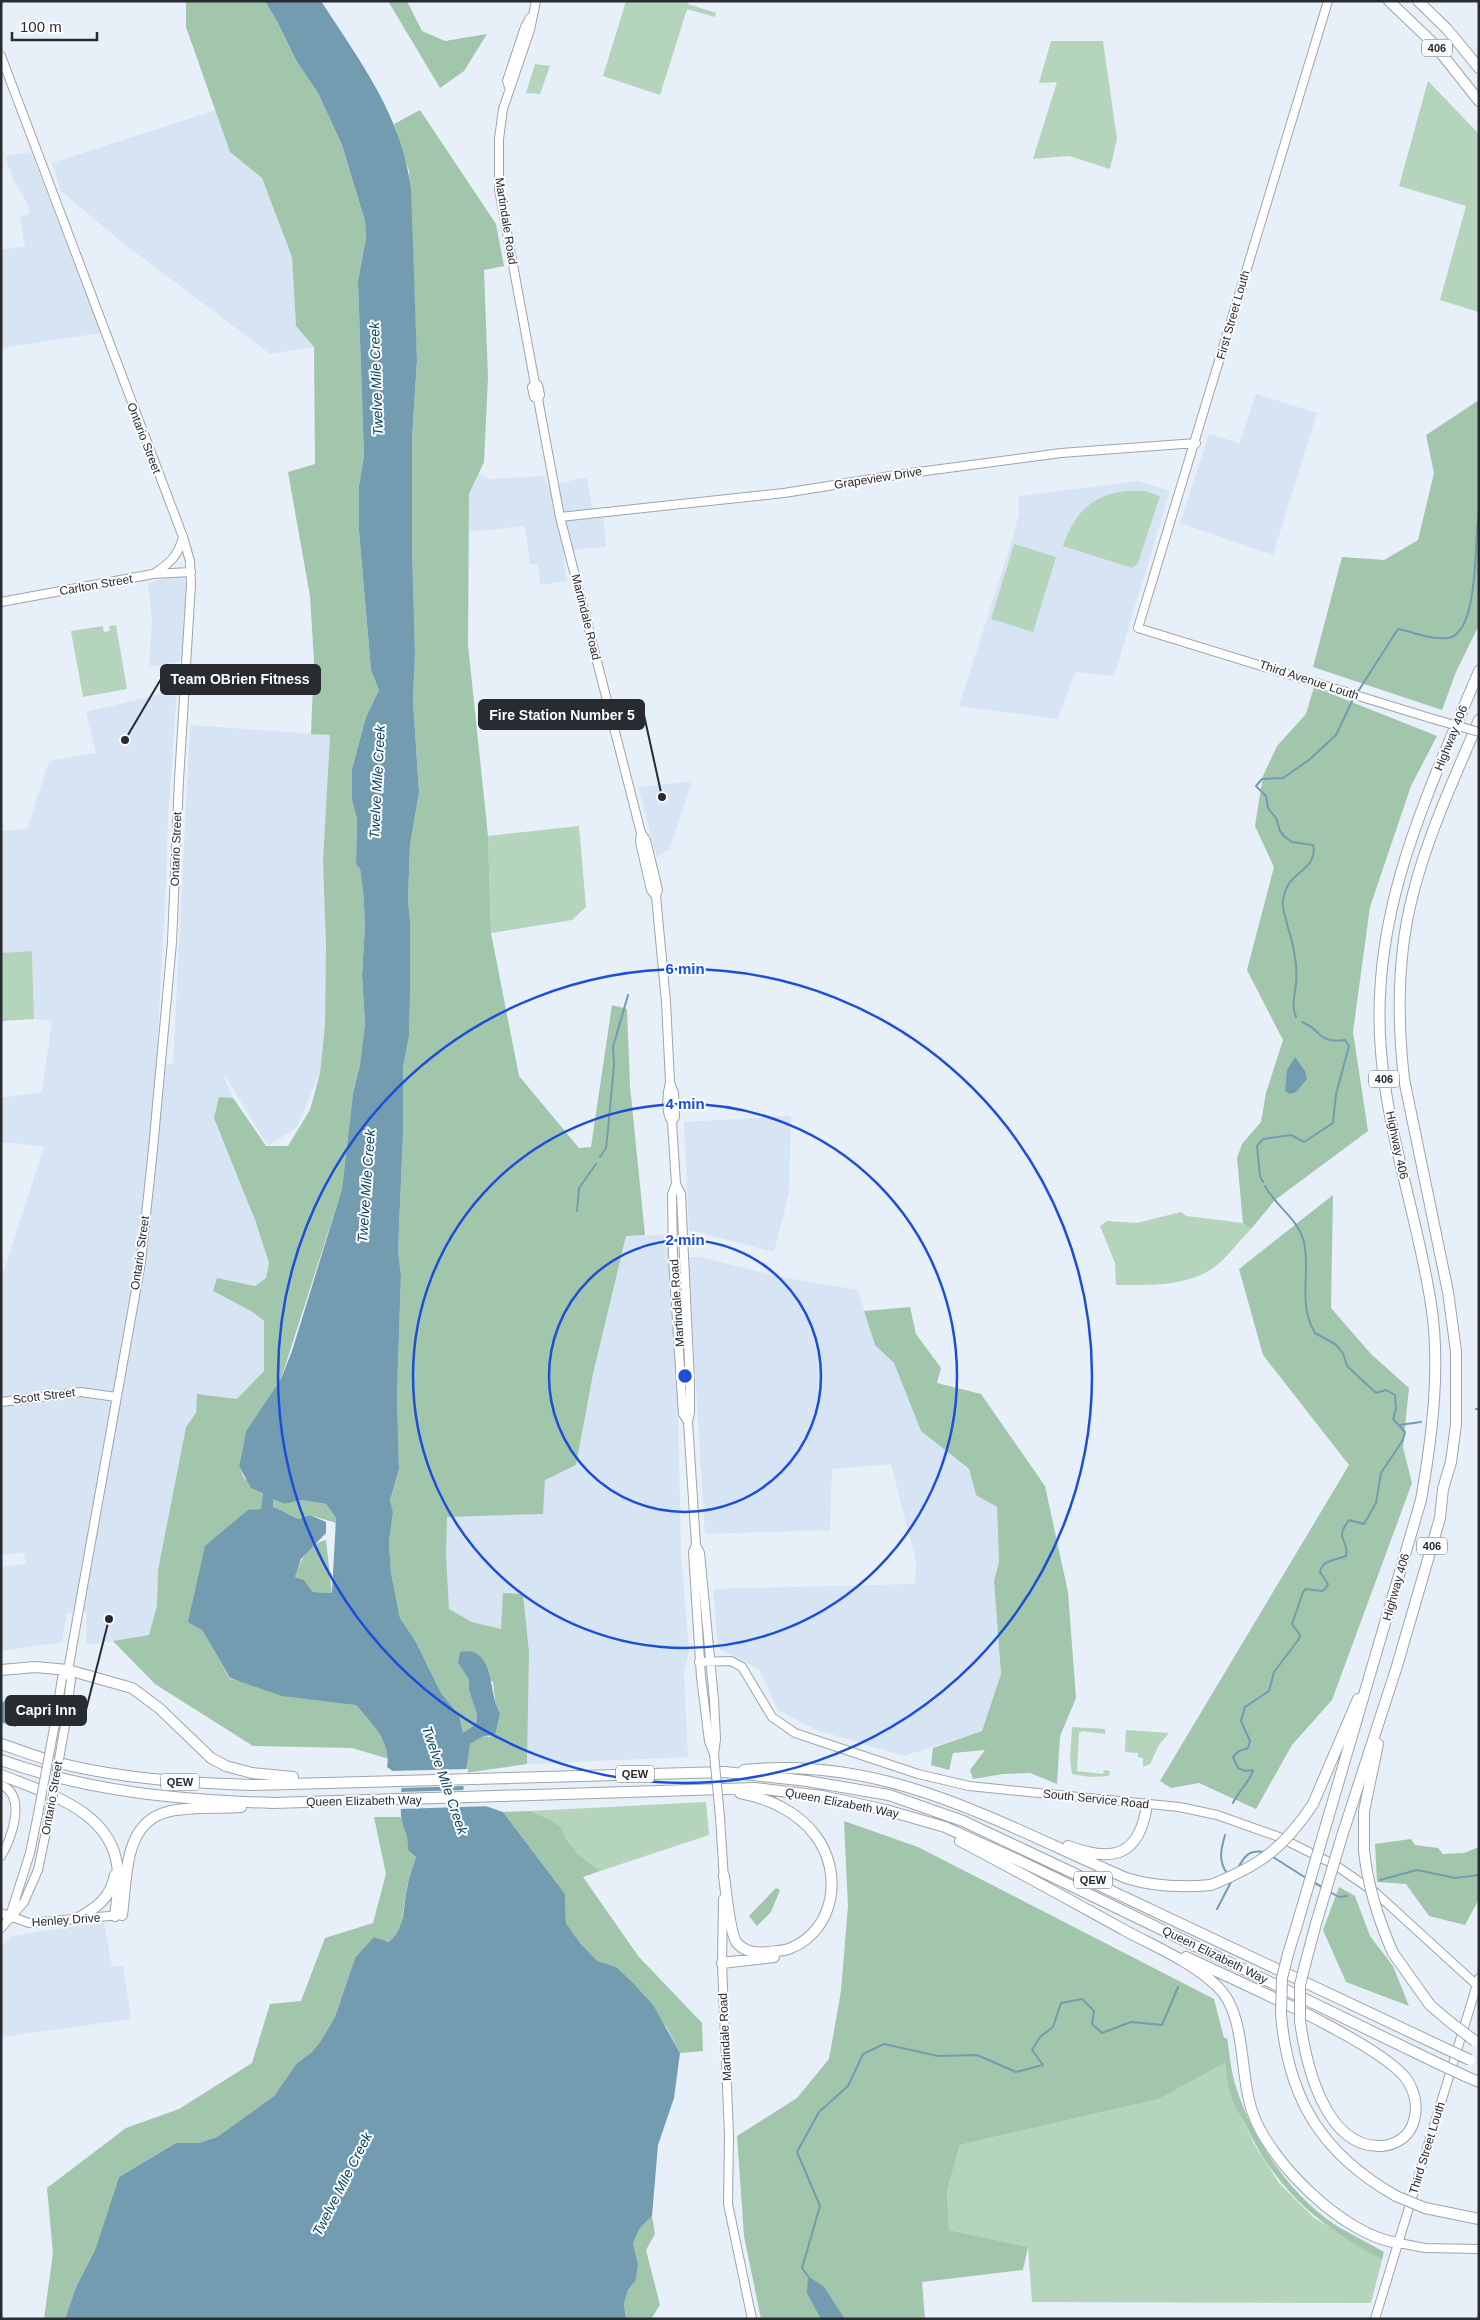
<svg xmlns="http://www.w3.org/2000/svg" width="1480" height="2320" viewBox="0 0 1480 2320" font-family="Helvetica,sans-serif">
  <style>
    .built { fill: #d7e4f4; fill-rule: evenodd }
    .green { fill: #b5d4bc }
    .forest { fill: #a2c6ab }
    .water { fill: #739cb1; fill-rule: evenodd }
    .pier { fill: #e7eff9 }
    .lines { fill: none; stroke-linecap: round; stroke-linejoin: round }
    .stream { stroke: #739cb1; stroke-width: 2 }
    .secondary-casing { stroke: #9da5ad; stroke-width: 10 }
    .highway-casing { stroke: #9da5ad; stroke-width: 12 }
    .secondary { stroke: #fff; stroke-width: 8 }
    .highway { stroke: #fff; stroke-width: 10 }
    .secondary-bridge-casing { stroke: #9da5ad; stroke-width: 10; stroke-linecap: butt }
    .highway-bridge-casing { stroke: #9da5ad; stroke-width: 12; stroke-linecap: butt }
    .secondary-bridge { stroke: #fff; stroke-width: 8 }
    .highway-bridge { stroke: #fff; stroke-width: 10 }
    .ring { fill: none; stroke: #1d4ed8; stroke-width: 2.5 }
    .labels { text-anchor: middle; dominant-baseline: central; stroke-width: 4; stroke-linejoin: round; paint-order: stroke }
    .shield { fill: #fafcfe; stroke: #676a6d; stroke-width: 1 }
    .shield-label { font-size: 11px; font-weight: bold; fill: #282b2f }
    .street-label { font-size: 12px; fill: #282b2f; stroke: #fafcfe }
    .water-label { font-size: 14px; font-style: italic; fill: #0b445b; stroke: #fafcfe }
    .centre { fill: #1d4ed8; stroke: #fafcfe; stroke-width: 2.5 }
    .ring-label { font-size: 15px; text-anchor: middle; font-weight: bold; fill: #1d4ed8; stroke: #fafcfe; stroke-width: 4; stroke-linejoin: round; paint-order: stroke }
    .leader { fill: none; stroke: #282b2f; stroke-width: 2 }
    .callout-dot { fill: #282b2f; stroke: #fafcfe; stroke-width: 2 }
    .callout { fill: #282b2f; stroke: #282b2f; stroke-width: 2 }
    .callout-label { font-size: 14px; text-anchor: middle; font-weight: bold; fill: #fff }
  </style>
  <rect width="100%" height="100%" fill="#e7eff9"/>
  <path class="built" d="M216,110L230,152L262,178L292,257L296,326L314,347L270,354L118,239L61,191L52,163Z
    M31,152L101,333L1,348V250L25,246L20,217L29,214L28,204L14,182L5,156Z
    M1256,394L1317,413L1273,555L1180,523L1209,434L1240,443Z
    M479,473L488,479L545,476L547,486L587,477L592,507L604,520L606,547L577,549L563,555L567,581L540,585L538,564H530L525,526L469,532V494Z
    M1138,481L1170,491L1114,676L1075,672L1058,719L959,706L1013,537L1019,513L1018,496Z
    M180,574L187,585L182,661L149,667L152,619L148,583Z
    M177,690L168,819L166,887L156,1064H173L190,725L330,735L323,862L326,944L325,1025L320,1073L297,1127L268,1146L222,1071L233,1098L219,1097L214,1118L242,1183L269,1263L266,1278L254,1286L218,1278L213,1291L251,1311L264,1321V1371L237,1400L197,1394L196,1413L186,1427L158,1570L157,1606L149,1636L86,1645L87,1612L67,1613L62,1642L1,1651V1280L44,1147L15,1143H1V1098L42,1092L52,1021L34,1019L32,951L1,953V831L27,829L49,761L96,753L86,712ZM24,1552L26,1564L3,1567L2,1555Z
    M692,781L670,848L657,857L638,787Z
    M791,1116L789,1193L774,1252L689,1230L684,1122Z
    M667,1235L677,1369L681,1553L689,1651L684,1671L688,1757L527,1764L529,1652L523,1594L502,1630L472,1622L449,1609L446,1554L447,1517L543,1514L544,1479L576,1465L593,1374L626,1236Z
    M688,1257H700L781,1277L858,1290L875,1345L894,1363L921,1431L969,1470L976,1495L997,1507L999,1562L994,1581L1001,1674L982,1731L904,1756L817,1730L778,1710L759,1669L718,1648L713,1589L915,1584L916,1562L891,1464L832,1469L830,1530L705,1534Z
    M104,1922L112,1967L123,1966L131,2019L1,2037V1947L12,1936Z"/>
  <path class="green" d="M626,1H689L688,4L716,13L715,17L687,9L660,95L603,76Z
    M1051,41H1103L1117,139L1110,169L1069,156L1033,159L1057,82L1039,83Z
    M535,64L550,66L540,94L526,93Z
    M1428,81L1479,134V312L1440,300L1466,206L1399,186Z
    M1125,491H1145L1160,496L1138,563L1132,568L1063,546C1074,514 1090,496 1125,491Z
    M1014,544L1056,557L1033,632L991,619Z
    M116,625L127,689L83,697L71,631L103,626L104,632L110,631L109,626Z
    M579,826L586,907L572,920L491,933L488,836Z
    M32,951L34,1019L1,1021V953Z
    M1181,1212L1186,1216L1243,1223L1251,1229C1239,1241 1227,1258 1213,1268C1186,1287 1148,1285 1116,1285L1115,1263L1100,1226L1107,1221L1137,1223Z
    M1072,1727L1105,1729V1734L1083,1731L1079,1733L1077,1771L1103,1774L1104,1770L1110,1771L1109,1776L1090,1777L1072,1774L1070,1759Z
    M1126,1730L1169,1733L1159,1745L1150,1764L1143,1767V1758L1138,1757V1753L1125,1752Z
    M706,1802L709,1835L600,1871L576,1852L565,1837L562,1828L551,1820L530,1811Z
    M1225,2063L1230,2093L1254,2144L1279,2183L1313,2217L1382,2260L1371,2303L1032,2302L1028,2247L949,2230L947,2191L960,2145L1159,2099Z"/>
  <path class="forest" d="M186,1H265L278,23L297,62L318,93L342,145L365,221L366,238L358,281L364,456L359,486V531L371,670L379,690L366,717L352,769V800L357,819L356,864L360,869L363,890L365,924L362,976L365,1022L360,1065L353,1093L342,1189L281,1379L246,1431L239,1465L244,1478L263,1493L261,1509L202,1630L230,1679L356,1705L374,1726L387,1747L389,1759L352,1748L253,1746L155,1684L113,1641L149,1635L157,1606L158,1570L186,1427L196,1413L197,1394L237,1399L264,1371V1321L251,1311L213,1291L217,1278L255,1286L266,1278L269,1263L255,1220L214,1118L219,1097L233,1098L266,1146H288L310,1110L320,1073L325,1025L326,944L323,862L330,735L311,734L314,661L310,596L288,472L315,464L314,347L296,326L292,257L262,178L230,152L186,27Z
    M388,1H407L422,31L445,41L487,34L464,71L440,88Z
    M420,110L496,224L504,266L484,270L488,377L484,462L469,494L468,645L488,836L491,933L519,1076L579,1148L591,1147L612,1005L627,1009L630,1086L645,1235L626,1236L593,1374L576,1465L545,1480L543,1514L447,1517L446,1554L449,1609L472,1622L501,1629L503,1593L523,1594L529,1652L527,1764L465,1773L470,1744L484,1736L490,1737L500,1713L496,1708L493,1682L458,1663L469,1680V1690L477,1715L476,1724L463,1733L459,1715L441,1693L416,1642L400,1618L391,1573L389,1542L393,1512L390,1502L399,1469L397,1395L401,1275L398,1251L403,1134V1067L409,1036L410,998V920L408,900L410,845L419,792L413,701L415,654L412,547V439L417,361L409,171L394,124Z
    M1479,400V625L1456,672L1442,710L1313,667L1342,557L1384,560L1418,540L1434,473L1426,435Z
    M1314,687L1437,736L1411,786L1370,907L1353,1032L1368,1131L1275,1200L1251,1229L1243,1223L1237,1158L1242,1144L1261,1122L1266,1093L1283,1040L1247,970L1274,867L1255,826L1263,776L1277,746L1306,714Z
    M1333,1195L1331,1308L1371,1354L1409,1388L1403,1447L1412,1483L1332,1700L1292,1745L1256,1809L1199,1783L1171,1788L1160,1781L1349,1465L1263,1355L1239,1269Z
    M910,1307L916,1334L941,1368L937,1383L981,1394L1045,1486L1068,1592L1076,1698L1060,1736L1057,1784L1030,1773L1003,1774L973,1779L970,1770L985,1750L953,1753L949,1770L931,1765L933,1748L982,1731L1001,1674L994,1581L999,1562L997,1507L976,1495L969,1469L921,1431L894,1363L875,1345L864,1311Z
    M273,1498L285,1504L302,1500L326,1504L336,1518V1523L310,1515L299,1519C289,1516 283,1510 273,1507Z
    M326,1540L332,1593L313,1592L304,1580L295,1577C300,1561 308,1544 326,1540Z
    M530,1811L551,1820L562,1828L565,1837L576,1852L600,1871L583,1877L639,1957L702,2023L703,2051L680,2053L667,2028L616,1967L597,1962L580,1943L566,1923L565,1894L503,1812Z
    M374,1817H401L409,1836L408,1850L416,1857L407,1886L401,1926L396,1937L355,1958L335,2017L320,2042L312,2052L297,2063L274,2096L217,2137L199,2143H176L119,2177L95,2250L76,2287L65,2319H44L53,2253L47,2188L126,2128L179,2109L252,2063L270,2004L301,2001L325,1938L373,1923L386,1874Z
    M844,1821L918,1847L1214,1999L1224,2038H1227C1230,2055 1231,2074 1237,2090C1253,2140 1292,2198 1337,2226C1352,2235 1369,2243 1384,2252L1382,2260C1318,2224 1277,2192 1245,2124C1240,2114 1233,2104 1230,2093C1227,2084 1227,2073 1225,2063L1159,2099L960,2145L947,2191L949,2230L1028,2247L1023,2270L922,2282L925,2319H761L744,2236L737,2136L797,2098L829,2059L841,1991L848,1906Z
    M1411,1839L1415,1845L1438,1848L1443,1854L1464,1853L1479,1847V1899L1465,1925L1429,1916L1406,1884L1377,1882L1375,1844Z
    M1339,1887L1355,1896L1370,1936L1393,1966L1409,2006L1346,1982L1323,1930Z
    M776,1888L780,1890L771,1912L757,1926L749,1916Z
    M652,2216L655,2234L646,2250L660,2305L651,2319H626L624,2304L628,2290L636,2280L638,2264L633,2243L640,2228Z"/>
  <path class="water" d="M265,1H321C359,60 403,117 411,190L417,361L412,439V547L415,654L413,701L419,792L410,845L408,900L410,920V998L409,1036L403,1067V1134L398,1251L401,1275L397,1395L399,1469L390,1501L393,1512L389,1542L391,1573L400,1618L416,1642L441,1693L459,1715L463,1733L476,1724L477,1715L469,1690V1680L458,1663L460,1652C496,1645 488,1695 500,1713L495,1735L484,1736L470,1744L462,1798L503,1812L565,1894L566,1923L580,1943L597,1961L616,1967L633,1983L653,2005L680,2053L674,2098L658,2145L652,2216L640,2228L633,2243L638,2264L636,2280L628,2290L624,2304L626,2319H65L76,2287L95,2250L119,2177L176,2143H199L217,2137L274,2096L297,2063L312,2052L320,2042L335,2017L355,1958L374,1937L388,1942C406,1931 403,1906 407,1888C409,1877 413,1867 416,1857L408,1850C409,1833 402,1828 401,1815C400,1802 403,1790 400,1776L387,1767C392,1742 371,1723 356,1705L282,1696L230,1678L202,1630L188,1622L205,1546L248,1510L261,1509L263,1493L251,1488L239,1466L246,1431L281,1379L292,1351L342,1189L353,1093L360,1065L365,1023L362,976L365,924L363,890L360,869L356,864L357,819L352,800V769L366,717L379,690L371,670L359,531V486L364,456L358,281L366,238L365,221L342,145L318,93L297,62L278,23ZM273,1499L285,1504L302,1500L326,1504L336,1518L332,1593L313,1592L304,1580L295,1577L301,1559L326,1533V1522L310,1515L299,1519C289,1516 283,1510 273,1507Z
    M1295,1057L1305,1071L1307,1079L1296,1092L1290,1094L1285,1091L1287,1070Z
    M27,1695L19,1724L15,1727L1,1722V1703L12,1697Z
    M808,2276L824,2287L845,2319H821L807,2293Z"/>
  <path class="pier" d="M468,1769L466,1786L400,1788L398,1778L389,1771Z
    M465,1790V1796L493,1806L399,1809L400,1792Z"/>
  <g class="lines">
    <path class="stream" d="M1357,693L1398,629C1414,632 1431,640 1448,638C1480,633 1474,538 1479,511
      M1296,1017C1291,1005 1295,995 1296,983C1297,974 1296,961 1294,952C1293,940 1280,907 1283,900C1284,895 1287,886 1290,882C1300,870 1318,863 1313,845L1292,842L1285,837L1280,831L1276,818L1268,808L1266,796L1256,786L1262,779L1283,778L1309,760L1336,735L1354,697
      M600,1157L606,1148L608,1130L614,1064L613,1047L628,995
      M1263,1182L1260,1176L1257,1146L1263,1139L1291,1135L1304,1142L1333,1123L1336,1094L1349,1046L1345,1040C1318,1044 1321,1029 1302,1022
      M577,1211L579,1188L596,1164
      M1476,1409H1479
      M1399,1425L1421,1422
      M1233,1803C1238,1792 1251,1780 1253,1770L1245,1771L1238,1768L1233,1757L1239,1751L1248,1748L1250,1741L1241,1721L1245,1707L1269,1691L1274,1672L1299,1639L1300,1635L1292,1624L1303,1592L1306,1589L1322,1591L1326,1588L1328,1584L1320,1572C1322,1560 1336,1560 1346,1556C1350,1539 1333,1541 1349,1520L1364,1524L1376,1503L1381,1473L1403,1440L1405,1432L1393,1419L1396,1409L1395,1395L1386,1390L1376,1393L1347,1366L1343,1353L1335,1344L1315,1333C1297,1302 1311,1274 1304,1242C1298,1218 1276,1207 1265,1186
      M1225,1835C1221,1849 1218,1861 1227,1873
      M1273,1857L1306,1878
      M1238,1868C1245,1855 1249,1850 1264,1852
      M1380,1880L1417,1870L1455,1878L1479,1875
      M1313,1882L1324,1888
      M1330,1892L1339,1897L1347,1896
      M1217,1909L1232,1880
      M808,2276L802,2268L820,2206L797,2152L819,2112L848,2086L863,2054L884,2044L938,2056L977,2055L1016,2072L1043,2065L1032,2050L1040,2037L1053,2027L1061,2003L1082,1999L1094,2011L1092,2024L1102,2033L1131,2022L1162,2025L1178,1987"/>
    <defs>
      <path id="secondary" d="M536,1L530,30L503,109L499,139V189L535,384L532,387L534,397L538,399
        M1328,1L1138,628L1430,718
        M1,56L183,537L190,561L191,584L179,780L172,942L153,1149L141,1262L70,1659L68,1670L71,1679L65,1725
        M509,87L507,81L525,27L530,18
        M535,384L538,385L540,395L538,399L560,517L641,833L640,842L651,890L656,896
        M560,517L784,493L903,474L1061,453L1196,443
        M155,573C170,563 178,556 183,537
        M1,602L153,574L191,572
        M641,833L646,840L658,890L656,896L666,1002L670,1082L674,1093L675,1117L672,1122
        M670,1082C667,1093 665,1112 672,1122L676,1184L681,1194L690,1382V1412L688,1422L696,1545L700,1553L714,1700L716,1739L714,1754
        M676,1184L672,1194L673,1259L683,1414L688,1422
        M1,1402L81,1392L116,1397
        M696,1545L693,1552L701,1677L709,1741L714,1754
        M699,1662L731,1661L742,1667L772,1717L795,1733L918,1774L969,1786L1179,1807L1217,1815L1279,1837L1335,1865L1376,1893L1479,1987
        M55,1723L62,1678L68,1670
        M1,1785C27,1795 12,1839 1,1856
        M720,1817L724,1880
        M723,1899L722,1963L729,2135L728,2204L752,2319
        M1,1913L29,1923L120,1915
        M10,1916L30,1853L38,1814
        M1,1928L24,1902L38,1870L49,1817
        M1399,2243L1425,2248L1479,2249
        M1375,2319L1479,1978"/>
      <path id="highway" d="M1389,1L1433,43L1479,101
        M1418,1L1447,29L1479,68
        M1,1670L35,1667L68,1670L132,1688L159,1708L211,1758L226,1766L252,1773L293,1777
        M1,1744C22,1751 42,1759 63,1764C125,1779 189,1783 253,1785L725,1772L807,1781L889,1795L963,1821L1442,2047
        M1,1760C89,1792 180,1800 273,1803L755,1788L822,1796L886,1810L945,1827L1018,1860L1437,2063
        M744,1770C887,1755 1000,1824 1126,1878C1155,1887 1181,1888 1211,1885
        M1,1775C48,1794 115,1811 118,1873C119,1887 117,1901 115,1916
        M1313,1804L1358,1699
        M1328,1818L1421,1500C1432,1437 1441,1367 1431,1304C1418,1219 1388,1137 1381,1052C1369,913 1427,795 1479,671
        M1342,1836L1397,1666L1440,1518L1443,1489L1451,1462L1456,1424V1351L1448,1292L1404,1079C1397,1017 1397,955 1413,894C1428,834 1455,777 1479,720
        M960,1841C1016,1870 1071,1901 1126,1931C1156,1947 1192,1962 1217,1986C1247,2014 1239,2074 1252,2111C1268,2161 1345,2237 1399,2243
        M1068,1846C1113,1863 1140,1856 1147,1804
        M1364,1851V1811L1378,1744
        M724,1876C726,1890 730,1935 737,1943C746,1953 757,1953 769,1952C776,1951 784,1951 791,1948C836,1929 843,1871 815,1835C798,1812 768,1798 740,1793
        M122,1915C127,1879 123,1823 167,1812C190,1806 217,1809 241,1807
        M77,1919C97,1907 110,1899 115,1875
        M1393,1953L1430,2005L1450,2022
        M1288,1954L1296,1928
        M1186,1957C1230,1978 1389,2046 1409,2083C1417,2098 1418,2111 1412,2126C1407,2138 1394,2145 1382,2146C1325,2149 1306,2064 1300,2021
        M722,1963L774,1957
        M1305,1965L1315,1927
        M1281,2014C1288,2099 1322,2154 1396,2196
        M1465,2076L1479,2082
        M1425,2208L1479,2219"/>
    </defs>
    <use href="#secondary" class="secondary-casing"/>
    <use href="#highway" class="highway-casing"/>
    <use href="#secondary" class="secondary"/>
    <use href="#highway" class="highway"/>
    <defs>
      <path id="secondary-bridge" d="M1430,718L1479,732
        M714,1754L720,1817
        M38,1814L55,1723
        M49,1817L65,1725"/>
      <path id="highway-bridge" d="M1364,1851C1368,1887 1378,1919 1393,1953
        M1211,1885C1260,1865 1283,1849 1313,1804
        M1315,1927L1342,1836
        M1296,1928L1328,1818
        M1281,2014L1282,1978L1288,1954
        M1300,2021V1985L1305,1965
        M1450,2022L1475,2041
        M1442,2047L1470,2060
        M1437,2063L1465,2076
        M1396,2196L1425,2208"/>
    </defs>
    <use href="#secondary-bridge" class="secondary-bridge-casing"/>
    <use href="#highway-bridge" class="highway-bridge-casing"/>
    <use href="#secondary-bridge" class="secondary-bridge"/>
    <use href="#highway-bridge" class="highway-bridge"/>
  </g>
  <g class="ring">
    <circle cx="685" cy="1376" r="136"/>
    <circle cx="685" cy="1376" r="272"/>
    <circle cx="685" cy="1376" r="407"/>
  </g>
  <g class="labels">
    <g class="shield">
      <rect x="1422" y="39.5" width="30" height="17" rx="4"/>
      <rect x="1369" y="1070.5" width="30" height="17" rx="4"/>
      <rect x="1417" y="1537.5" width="30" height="17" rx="4"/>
      <rect x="616" y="1765.5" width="38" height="17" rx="4"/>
      <rect x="161" y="1773.5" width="38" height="17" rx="4"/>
      <rect x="1074" y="1871.5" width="38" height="17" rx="4"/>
    </g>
    <g class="shield-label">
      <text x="1437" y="48">406</text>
      <text x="1384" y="1079">406</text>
      <text x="1432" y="1546">406</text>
      <text x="635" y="1774">QEW</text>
      <text x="180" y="1782">QEW</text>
      <text x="1093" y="1880">QEW</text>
    </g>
    <g class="street-label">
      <text transform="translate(506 221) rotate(81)">Martindale Road</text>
      <text transform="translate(1233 315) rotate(-74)">First Street Louth</text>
      <text transform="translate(144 438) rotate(69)">Ontario Street</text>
      <text transform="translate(878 478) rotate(-9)">Grapeview Drive</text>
      <text transform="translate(96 585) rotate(-10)">Carlton Street</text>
      <text transform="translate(586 617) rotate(76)">Martindale Road</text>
      <text transform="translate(1309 680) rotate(18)">Third Avenue Louth</text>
      <text transform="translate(1451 738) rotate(-68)">Highway 406</text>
      <text transform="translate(176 849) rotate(-88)">Ontario Street</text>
      <text transform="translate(1397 1145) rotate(78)">Highway 406</text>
      <text transform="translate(140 1253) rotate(-82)">Ontario Street</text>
      <text transform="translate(677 1303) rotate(-94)">Martindale Road</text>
      <text transform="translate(44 1396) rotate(-7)">Scott Street</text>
      <text transform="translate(1396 1587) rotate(-74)">Highway 406</text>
      <text transform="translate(52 1798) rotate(-80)">Ontario Street</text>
      <text transform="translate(1096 1799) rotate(6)">South Service Road</text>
      <text transform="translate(364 1801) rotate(-1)">Queen Elizabeth Way</text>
      <text transform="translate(842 1803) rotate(11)">Queen Elizabeth Way</text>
      <text transform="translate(66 1920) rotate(-4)">Henley Drive</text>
      <text transform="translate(1215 1955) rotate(26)">Queen Elizabeth Way</text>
      <text transform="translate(725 2037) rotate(-93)">Martindale Road</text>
      <text transform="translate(1427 2148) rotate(-73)">Third Street Louth</text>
    </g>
    <g class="water-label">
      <text transform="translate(376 379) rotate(-92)">Twelve Mile Creek</text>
      <text transform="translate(377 782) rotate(-87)">Twelve Mile Creek</text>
      <text transform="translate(366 1186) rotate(-86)">Twelve Mile Creek</text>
      <text transform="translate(445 1780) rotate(71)">Twelve Mile Creek</text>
      <text transform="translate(342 2184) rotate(-63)">Twelve Mile Creek</text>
    </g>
  </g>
  <circle cx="685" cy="1376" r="8" class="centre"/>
  <g class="ring-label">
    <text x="685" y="974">6 min</text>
    <text x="685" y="1109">4 min</text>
    <text x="685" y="1245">2 min</text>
  </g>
  <path class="leader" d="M125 740L161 679M662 797L644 715M109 1619L86 1710"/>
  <g class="callout-dot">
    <circle cx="125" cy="740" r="5"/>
    <circle cx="662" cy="797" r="5"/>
    <circle cx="109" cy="1619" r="5"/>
  </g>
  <g class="callout">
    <rect x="161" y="665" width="159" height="29" rx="5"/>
    <rect x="479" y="700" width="165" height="29" rx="5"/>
    <rect x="6" y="1696" width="80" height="29" rx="5"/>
  </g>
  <g class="callout-label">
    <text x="240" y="684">Team OBrien Fitness</text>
    <text x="562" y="720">Fire Station Number 5</text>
    <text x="46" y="1715">Capri Inn</text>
  </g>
  <rect width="1480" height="2320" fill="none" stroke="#282b2f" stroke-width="5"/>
  <path d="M12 32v8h85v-8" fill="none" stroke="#282b2f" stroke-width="2.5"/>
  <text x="20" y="32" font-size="15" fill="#282b2f" stroke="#fafcfe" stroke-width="4" paint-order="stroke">100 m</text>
</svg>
